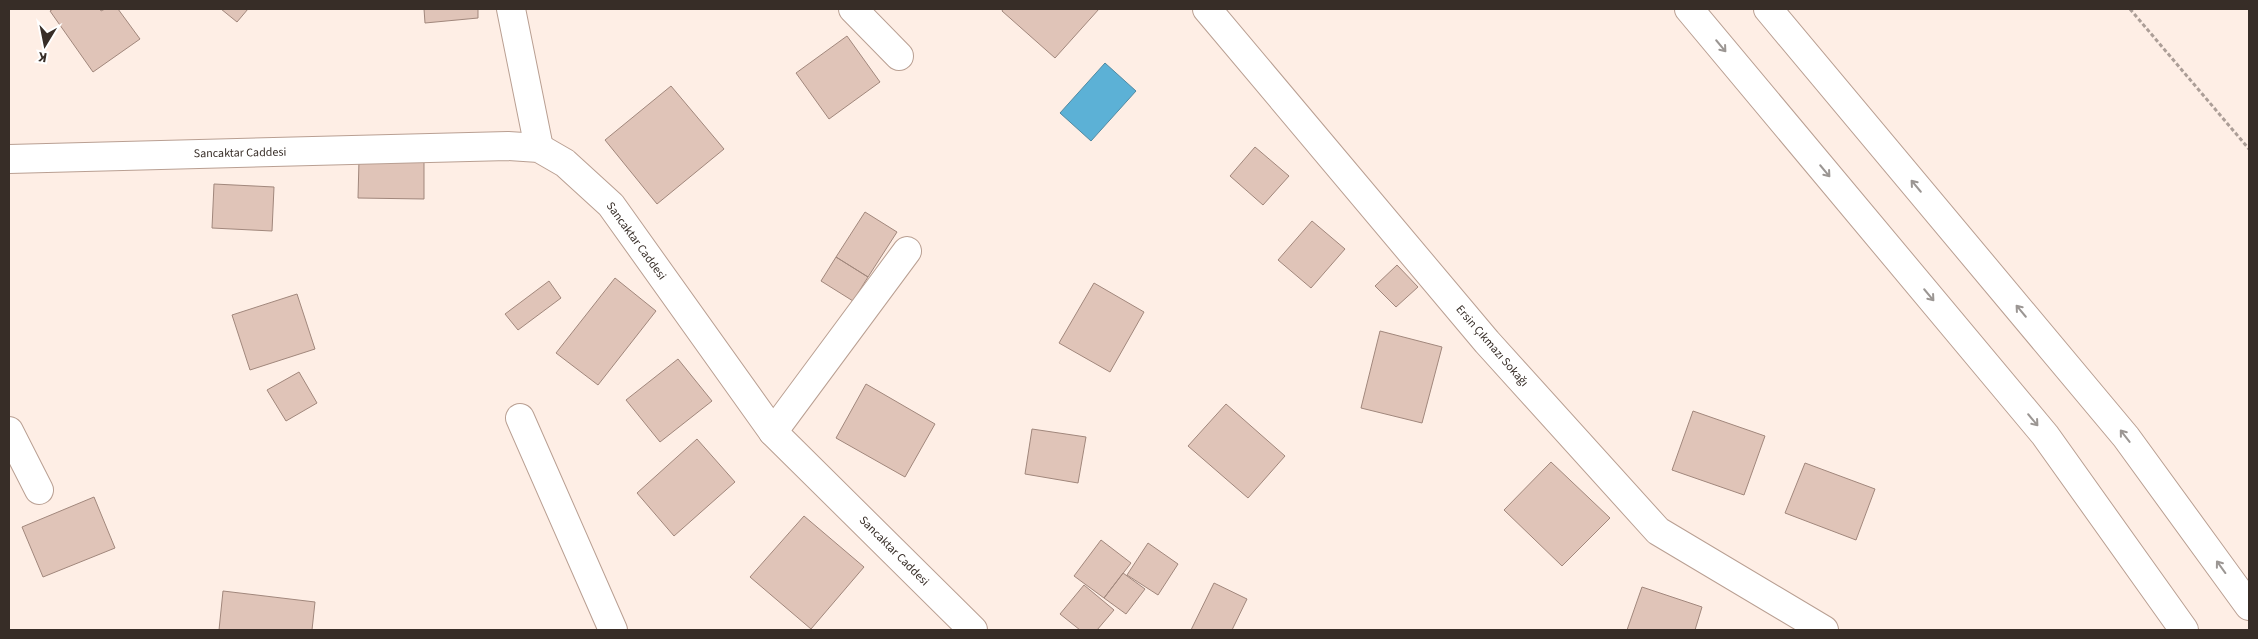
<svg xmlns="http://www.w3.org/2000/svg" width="2258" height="639" viewBox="0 0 2258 639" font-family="'Source Sans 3',sans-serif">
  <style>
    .water { fill: #5cb1d6; stroke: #5189a2 }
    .building { fill: #e0c4b8; stroke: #a1877c }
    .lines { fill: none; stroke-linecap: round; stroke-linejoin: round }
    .street-casing { stroke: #b99f92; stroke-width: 30 }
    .secondary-casing { stroke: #b99f92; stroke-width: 30 }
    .highway-casing { stroke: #b99f92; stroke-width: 30 }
    .path { stroke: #ac9e97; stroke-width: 3; stroke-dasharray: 4 2.5; stroke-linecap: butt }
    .street { stroke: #fff; stroke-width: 28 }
    .secondary { stroke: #fff; stroke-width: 28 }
    .highway { stroke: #fff; stroke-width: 28 }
    .oneway { stroke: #9b9693 }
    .labels { text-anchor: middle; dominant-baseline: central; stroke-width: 4; stroke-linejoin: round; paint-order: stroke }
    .street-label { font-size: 12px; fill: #372d27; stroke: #fff }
  </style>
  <rect width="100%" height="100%" fill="#feeee5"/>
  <path class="water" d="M1105,63L1136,91L1091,141L1060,113Z"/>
  <path class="building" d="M53,9H100L101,11L105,9H118L140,39L93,72L50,11Z
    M221,9H248L237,22Z
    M424,9H478V18L425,23Z
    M1003,9H1099L1055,58L1002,11Z
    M847,36L880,82L829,119L796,73Z
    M671,86L724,149L657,204L605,140Z
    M1255,147L1289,176L1263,205L1230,176Z
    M359,160L424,161V199L358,198Z
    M214,184L274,187L272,231L212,228Z
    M865,212L897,232L868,277L836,257Z
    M1312,221L1345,249L1311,288L1278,260Z
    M836,257L868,277L853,301L821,281Z
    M1397,265L1418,287L1396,307L1375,286Z
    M615,278L656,311L598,385L556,353Z
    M549,281L561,298L518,330L505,314Z
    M1094,283L1144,312L1110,372L1059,343Z
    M297,294L315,349L250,370L232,315Z
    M1380,331L1442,347L1422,423L1361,408Z
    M678,359L712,401L660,442L626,400Z
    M299,372L317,403L286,421L267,390Z
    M866,384L935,424L905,477L836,438Z
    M1226,404L1285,456L1248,498L1188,446Z
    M1693,411L1765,436L1744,495L1672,470Z
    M1032,429L1086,437L1078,483L1025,474Z
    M697,439L735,482L674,536L637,493Z
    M1551,462L1610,518L1562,566L1504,510Z
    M1805,463L1875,489L1856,540L1785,513Z
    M94,497L115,548L43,577L22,527Z
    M804,516L864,567L811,629L750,577Z
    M1101,540L1131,563L1104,598L1074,576Z
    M1148,543L1178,564L1158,595L1127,575Z
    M1123,573L1145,589L1126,614L1104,598Z
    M1214,583L1247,599L1232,630H1191Z
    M1084,585L1114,610L1097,630H1080L1060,614Z
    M1642,587L1702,607L1695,630H1627Z
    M223,591L315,602L312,630H219Z"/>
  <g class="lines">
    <defs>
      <path id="street" d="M511,9L539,148
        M853,9L899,56
        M1207,9L1487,342L1658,531L1824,630
        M520,418L613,630
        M9,431L39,490
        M773,432L907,251"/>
      <path id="secondary" d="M9,159L508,146L539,148L565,163L611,205L773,432L973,630"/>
      <path id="highway" d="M1689,9L2045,435L2184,630
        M1768,9L2126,437L2249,606"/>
    </defs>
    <use href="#street" class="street-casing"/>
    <use href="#secondary" class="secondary-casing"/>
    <use href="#highway" class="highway-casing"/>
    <path class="path" d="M2130,9L2249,149"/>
    <use href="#street" class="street"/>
    <use href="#secondary" class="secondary"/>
    <use href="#highway" class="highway"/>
  </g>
  <defs><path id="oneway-shaft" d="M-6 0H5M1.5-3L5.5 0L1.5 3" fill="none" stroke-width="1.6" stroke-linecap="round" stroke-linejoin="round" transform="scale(1.25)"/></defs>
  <g class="oneway">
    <use href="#oneway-shaft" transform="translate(1721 46) rotate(50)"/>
    <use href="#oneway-shaft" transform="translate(1825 171) rotate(50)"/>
    <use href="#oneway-shaft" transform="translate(1916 186) rotate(-130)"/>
    <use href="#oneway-shaft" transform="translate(1929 295) rotate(50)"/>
    <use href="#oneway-shaft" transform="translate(2021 311) rotate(-130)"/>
    <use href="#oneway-shaft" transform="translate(2033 420) rotate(50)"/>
    <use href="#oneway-shaft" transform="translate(2125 436) rotate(-128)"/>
    <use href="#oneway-shaft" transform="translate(2221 567) rotate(-126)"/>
  </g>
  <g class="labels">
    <g class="street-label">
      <text transform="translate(240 153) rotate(-1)">Sancaktar Caddesi</text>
      <text transform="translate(636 241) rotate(54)">Sancaktar Caddesi</text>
      <text transform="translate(1492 346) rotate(49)">Ersin Çıkmazı Sokağı</text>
      <text transform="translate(894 551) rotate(45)">Sancaktar Caddesi</text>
    </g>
  </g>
  <rect width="2258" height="639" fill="none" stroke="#372d27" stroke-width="20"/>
  <g transform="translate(45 45) rotate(190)" stroke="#ffffff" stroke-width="4" paint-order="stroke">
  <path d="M0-4L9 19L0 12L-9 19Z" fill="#372d27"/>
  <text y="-8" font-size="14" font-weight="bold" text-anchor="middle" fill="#372d27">K</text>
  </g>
</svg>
